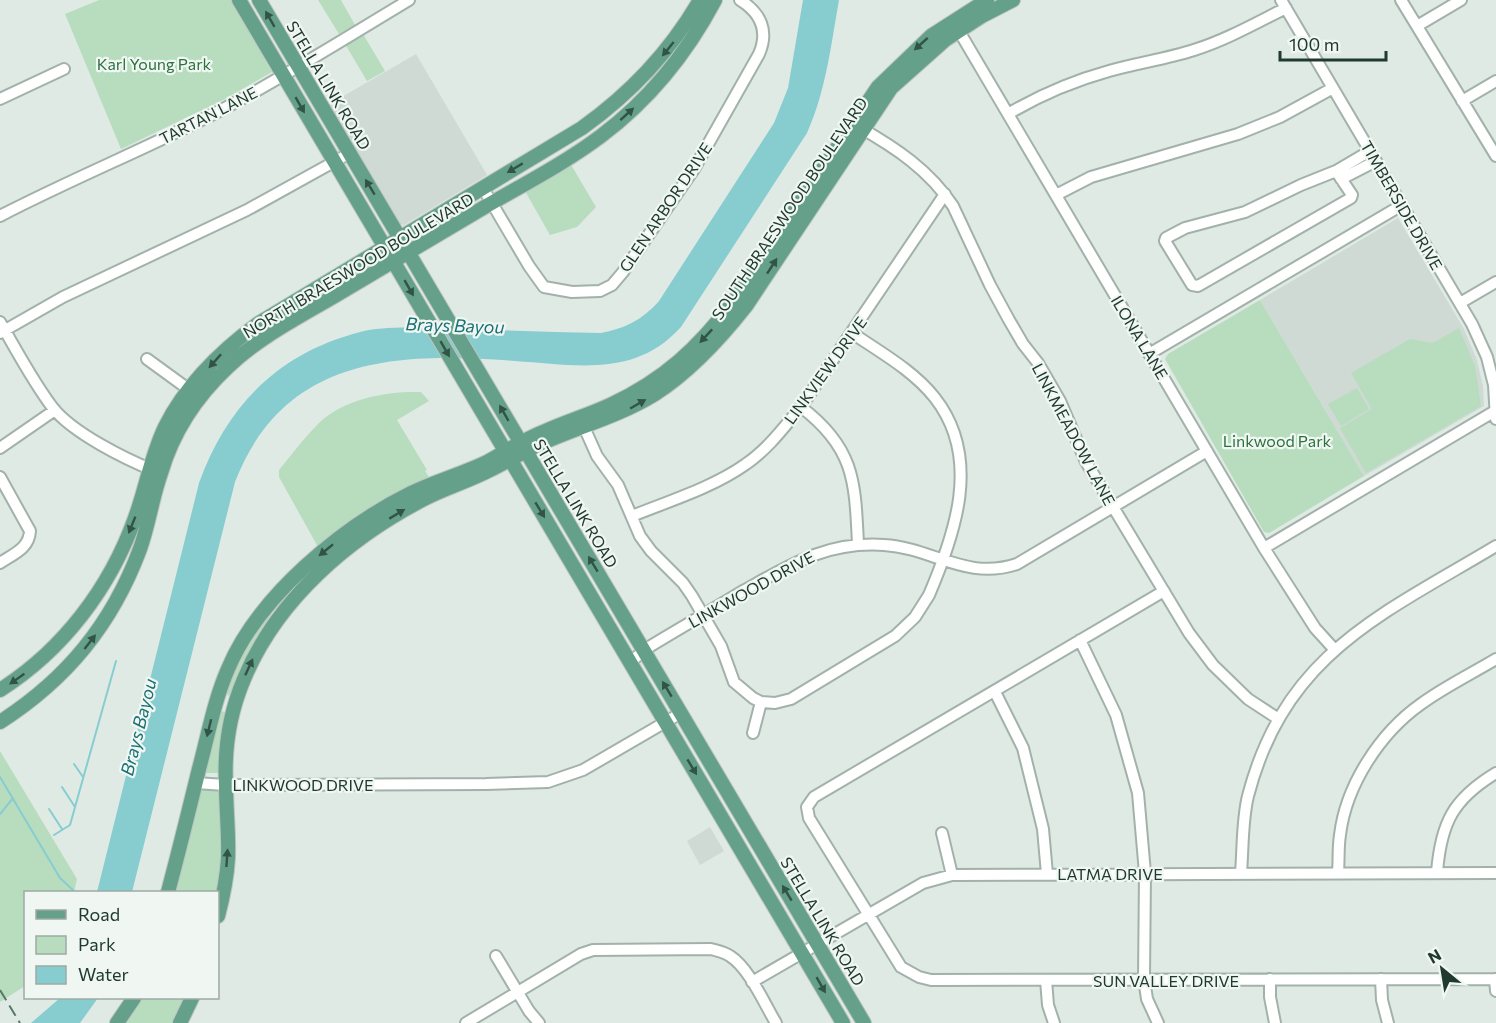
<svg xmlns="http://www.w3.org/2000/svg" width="1496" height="1023" viewBox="0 0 1496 1023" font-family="Commissioner,sans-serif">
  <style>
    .built { fill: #cedad3 }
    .green { fill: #b8dcbe }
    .water { fill: #87cdd0 }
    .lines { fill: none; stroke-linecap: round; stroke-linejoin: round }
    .stream { stroke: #87cdd0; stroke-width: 2 }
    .minor-casing { stroke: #a2b2aa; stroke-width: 14 }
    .major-casing { stroke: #bcc4c1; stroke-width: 16 }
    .minor { stroke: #fff; stroke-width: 10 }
    .major { stroke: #64a08a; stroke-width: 14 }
    .rail { stroke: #5b766c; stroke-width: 2; stroke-dasharray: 12 6; stroke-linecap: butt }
    .oneway { fill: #315446 }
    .labels { text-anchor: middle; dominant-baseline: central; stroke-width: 4.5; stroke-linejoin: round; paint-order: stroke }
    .park-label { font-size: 16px; fill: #2b713e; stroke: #f0f7f3 }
    .street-label { font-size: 16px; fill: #203a30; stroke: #f0f7f3 }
    .water-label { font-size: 18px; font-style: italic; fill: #1b7175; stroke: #f0f7f3 }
  </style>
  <rect width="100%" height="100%" fill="#dfeae4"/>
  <path class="built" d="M416,54L487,175L404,225L400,224L328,105Z
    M1398,218L1464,329L1477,360L1483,386L1484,406L1364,476L1260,300Z
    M710,827L724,851L700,865L687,841Z"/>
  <path class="green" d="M99,0H231L272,72L225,99L121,149L65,14Z
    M318,0H341L355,25L339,34Z
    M363,34L385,71L367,81L345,44Z
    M570,163L596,207L577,227L550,235L525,191Z
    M1260,300L1364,476L1269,533L1264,532L1165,359L1168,354Z
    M1459,328L1475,366L1481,406L1366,473L1340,428L1372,409L1351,373L1410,339L1433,343Z
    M1357,388L1369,409L1341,426L1328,404Z
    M421,392L429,401L397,420L427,470L425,471L429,477L367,509L318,547L279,477V470C292,454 305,437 319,423C345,398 388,391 421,392Z
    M270,612L272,615L271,619L234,691L228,696C220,679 259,627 270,612Z
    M221,711L225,712L226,718L220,773H203L218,716Z
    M0,751L77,879L74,892H26L25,986L0,1002Z
    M201,788L219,791L224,851L218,892H173Z
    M137,998H187L174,1023H122Z"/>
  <path class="water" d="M803,0H839C831,45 826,91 807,133L681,327C635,378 576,365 515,361C398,352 284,355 235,482L132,892H97L199,483C227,405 279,353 360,332C386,325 428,328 455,329C504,330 552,332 601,333C626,328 642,320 659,301L774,123L788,88Z
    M60,998H98L80,1023H31Z"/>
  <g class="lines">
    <path class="stream" d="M74,764L83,777
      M0,777L60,878L75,892
      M62,787L75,807
      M49,809L62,829
      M0,814L13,798
      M54,835L70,825L116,661"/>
    <defs>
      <path id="minor" d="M1281,0L1472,324L1487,357L1494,385L1496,419
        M1401,0L1496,156
        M956,26L1264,548L1315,628L1334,649
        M1417,26L1461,0
        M0,99L64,69
        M1462,101L1496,81
        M1008,114C1040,95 1073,81 1109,71C1137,63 1166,59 1194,50C1226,40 1256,23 1286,8
        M859,127C896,148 929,170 953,206L990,285L1009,320L1023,344L1038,363L1060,401L1086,462L1189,633L1213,665L1248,699L1277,718
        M1336,171L1352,195L1351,198L1198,286L1192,285L1165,241L1166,238L1185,228L1245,212L1301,185L1336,171L1370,151
        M1341,179L1376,161
        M483,188L529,266L544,287L572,292L600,291L612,285L623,272L694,169L759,54C769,31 761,13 740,0
        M1056,195L1091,177L1238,134L1280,117L1333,88
        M0,216C75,177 153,146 227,107C289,74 349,36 409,0
        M1460,303L1496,282
        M0,322C17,351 33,382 53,408C73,433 125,459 155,471
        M0,333L63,297L247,210L350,153
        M1149,354L1402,205
        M147,359L195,394
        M801,407C855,448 855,482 858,544
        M584,427L597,456L618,485L640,536L651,551L683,583L692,596L721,646L734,682L753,698L761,702L775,703L791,699L895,636L915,617L929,595C955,534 982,458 935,398C914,371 880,352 852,333
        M0,448L55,410
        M0,477L30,531C29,549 13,554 0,563
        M632,516C669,501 714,487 746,464C768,449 784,427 801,407L945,194
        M1264,548L1495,411
        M1164,591L814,797L807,807L809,818L901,967L919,977L931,980L1496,979
        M1080,640L1116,715L1138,793L1145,873L1144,979L1147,999L1158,1023
        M630,662L649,647C680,628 712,610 743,591C790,565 827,541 884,545C933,548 966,581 1017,564L1207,451
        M995,692L1023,748L1043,829L1047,874
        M753,733L761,702
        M196,783L225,785L486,784L548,782L583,770L681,713
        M942,833L952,875
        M1338,872C1339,860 1338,847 1340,835C1346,785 1380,733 1421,704C1444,687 1471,674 1496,659
        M1437,872C1441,823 1453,799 1496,773
        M1241,873C1243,848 1242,820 1248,796C1285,654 1381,615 1496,546
        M496,956L529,1011L539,1023
        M1270,979V997L1275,1023
        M1381,979L1382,1000L1388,1023
        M1495,979L1496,991
        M1046,980L1048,1005L1054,1023
        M752,982L923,883L952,875L1496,873
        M466,1023L581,954L593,950L711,949C718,951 724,952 730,956C749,968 764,1003 776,1023"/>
      <path id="major" d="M239,0L843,1023
        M259,0L864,1023
        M0,690C63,650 110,588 135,518C146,488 151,456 165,427C186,385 222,350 259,323L582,128C631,93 670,52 700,0
        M0,722C67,679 112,624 140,549C149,524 152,498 161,473C173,432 197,396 228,367C259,337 301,316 338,294C388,264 438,235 488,205C526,183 565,163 601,136C649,100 687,53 715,0
        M168,892C179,851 189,810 199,769C208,736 214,701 228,669C258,597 342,527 411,493C436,481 462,474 487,462C505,452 523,440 543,432C565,422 588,415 610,405C664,380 698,348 734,301L878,87L931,36L987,0
        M218,916C223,897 227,877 228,858C229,834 226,810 226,785C224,749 230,712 244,679C277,599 349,538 424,499C445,488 469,481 490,470C509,461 527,449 547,441C584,425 621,415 655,394C691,371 720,339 746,306L891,88L945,40L982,16L1013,0
        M117,1023L134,998
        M180,1023L192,998"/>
    </defs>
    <use href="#minor" class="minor-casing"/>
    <use href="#major" class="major-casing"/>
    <use href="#minor" class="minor"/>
    <use href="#major" class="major"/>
    <path class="rail" d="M0,990L20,1023"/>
  </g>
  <defs><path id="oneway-solid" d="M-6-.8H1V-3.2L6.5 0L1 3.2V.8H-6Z" transform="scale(1.5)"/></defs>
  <g class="oneway">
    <use href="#oneway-solid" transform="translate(270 19) rotate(-120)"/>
    <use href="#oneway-solid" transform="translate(921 44) rotate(138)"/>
    <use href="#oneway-solid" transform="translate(668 49) rotate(129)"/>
    <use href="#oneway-solid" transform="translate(300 105) rotate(60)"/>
    <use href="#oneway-solid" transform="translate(627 114) rotate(-42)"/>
    <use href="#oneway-solid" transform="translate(515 168) rotate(149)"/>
    <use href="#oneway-solid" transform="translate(370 187) rotate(-121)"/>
    <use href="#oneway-solid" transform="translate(772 266) rotate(-57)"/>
    <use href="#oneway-solid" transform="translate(409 288) rotate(60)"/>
    <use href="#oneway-solid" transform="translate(706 336) rotate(133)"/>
    <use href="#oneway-solid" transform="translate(445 349) rotate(60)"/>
    <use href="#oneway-solid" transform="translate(215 361) rotate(132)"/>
    <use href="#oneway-solid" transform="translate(638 404) rotate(-30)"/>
    <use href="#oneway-solid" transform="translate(504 413) rotate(-120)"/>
    <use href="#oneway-solid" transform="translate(540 510) rotate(59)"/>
    <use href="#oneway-solid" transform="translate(397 514) rotate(-31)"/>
    <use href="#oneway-solid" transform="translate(132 525) rotate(112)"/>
    <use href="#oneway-solid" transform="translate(326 550) rotate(141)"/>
    <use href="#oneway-solid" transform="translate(593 564) rotate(-121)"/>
    <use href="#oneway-solid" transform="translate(90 642) rotate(-52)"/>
    <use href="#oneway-solid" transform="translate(249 667) rotate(-65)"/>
    <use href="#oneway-solid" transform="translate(17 679) rotate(145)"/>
    <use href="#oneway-solid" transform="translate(667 689) rotate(-121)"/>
    <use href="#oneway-solid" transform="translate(209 728) rotate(104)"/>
    <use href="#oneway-solid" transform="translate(692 767) rotate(59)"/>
    <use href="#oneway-solid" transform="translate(227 858) rotate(-86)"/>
    <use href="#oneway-solid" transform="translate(787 893) rotate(-121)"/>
    <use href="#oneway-solid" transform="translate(821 985) rotate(60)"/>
  </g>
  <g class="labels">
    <g class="park-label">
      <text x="154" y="63">Karl Young Park</text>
      <text x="1277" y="440">Linkwood Park</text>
    </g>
    <g class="street-label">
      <text transform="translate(329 85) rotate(59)">STELLA LINK ROAD</text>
      <text transform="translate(208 115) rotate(-27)">TARTAN LANE</text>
      <text transform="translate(1402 205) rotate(60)">TIMBERSIDE DRIVE</text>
      <text transform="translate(665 207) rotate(-56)">GLEN ARBOR DRIVE</text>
      <text transform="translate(789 208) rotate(-56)">SOUTH BRAESWOOD BOULEVARD</text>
      <text transform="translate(358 265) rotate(-31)">NORTH BRAESWOOD BOULEVARD</text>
      <text transform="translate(1140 337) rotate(59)">ILONA LANE</text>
      <text transform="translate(825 370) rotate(-54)">LINKVIEW DRIVE</text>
      <text transform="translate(1074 434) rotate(62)">LINKMEADOW LANE</text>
      <text transform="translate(576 503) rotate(59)">STELLA LINK ROAD</text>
      <text transform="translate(751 589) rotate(-29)">LINKWOOD DRIVE</text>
      <text x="303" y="784">LINKWOOD DRIVE</text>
      <text x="1110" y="873">LATMA DRIVE</text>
      <text transform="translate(823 921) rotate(59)">STELLA LINK ROAD</text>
      <text x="1166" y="980">SUN VALLEY DRIVE</text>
    </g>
    <g class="water-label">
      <text transform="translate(455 325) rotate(2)">Brays Bayou</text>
      <text transform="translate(138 727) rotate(-76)">Brays Bayou</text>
    </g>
  </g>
  <rect x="24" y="891" width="195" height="108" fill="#f0f7f3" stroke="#9daba5" stroke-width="1.5"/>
  <rect x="36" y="910" width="30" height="9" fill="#64a08a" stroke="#9daba5" stroke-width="1.5"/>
  <text x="78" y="921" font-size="18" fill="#203a30">Road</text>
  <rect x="36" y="936" width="30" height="18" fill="#b8dcbe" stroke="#9daba5" stroke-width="1.5"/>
  <text x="78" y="951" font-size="18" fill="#203a30">Park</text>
  <rect x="36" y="966" width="30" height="18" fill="#87cdd0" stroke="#9daba5" stroke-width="1.5"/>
  <text x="78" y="981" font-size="18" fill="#203a30">Water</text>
  <g transform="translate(1442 969) rotate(330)" stroke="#f0f7f3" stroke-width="4.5" paint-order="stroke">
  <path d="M0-4.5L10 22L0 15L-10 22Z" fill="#203a30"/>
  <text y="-9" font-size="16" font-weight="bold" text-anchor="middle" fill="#203a30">N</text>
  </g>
  <path d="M1280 51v9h106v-9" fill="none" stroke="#203a30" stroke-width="3"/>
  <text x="1289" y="51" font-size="18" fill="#203a30" stroke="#f0f7f3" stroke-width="4.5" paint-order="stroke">100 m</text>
</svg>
